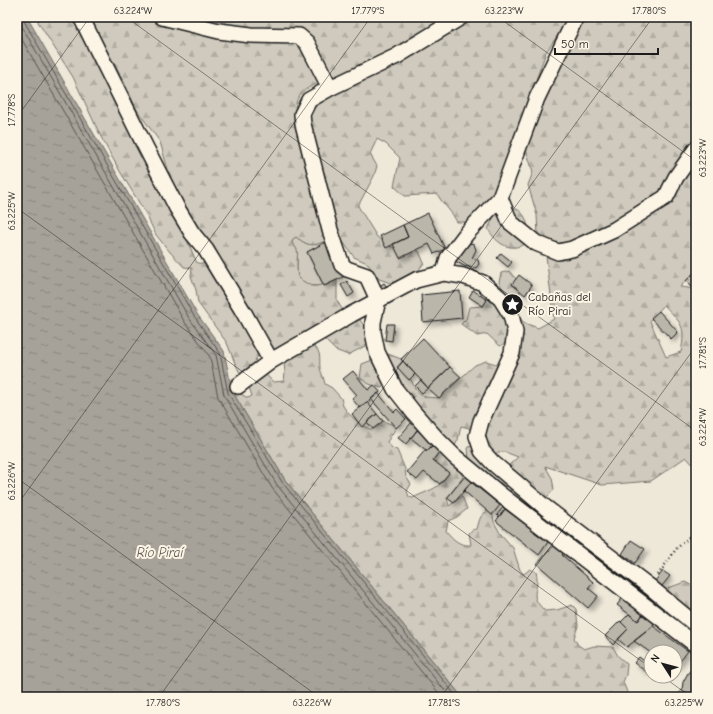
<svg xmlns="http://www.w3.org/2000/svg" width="713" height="714" viewBox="0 0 713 714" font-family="'Comic Neue',sans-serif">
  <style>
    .grass { fill: #cfcabd; stroke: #76736c }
    .forest { fill: url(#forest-firs); stroke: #76736c; fill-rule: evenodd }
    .water { fill: url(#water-ripples); stroke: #6f6c67 }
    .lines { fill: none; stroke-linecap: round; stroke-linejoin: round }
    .shore { stroke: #54524e; stroke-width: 1 }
    .building { fill: #bab6aa; stroke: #1c1c1c; filter: url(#shadow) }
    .minor-casing { stroke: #1c1c1c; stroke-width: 18 }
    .path { stroke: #1c1c1c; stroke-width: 2.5; stroke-dasharray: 1 3; stroke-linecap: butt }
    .minor { stroke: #fcf5e5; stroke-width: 15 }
    .ticks { fill: none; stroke: #1c1c1c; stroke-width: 1; stroke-opacity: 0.45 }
    .labels { text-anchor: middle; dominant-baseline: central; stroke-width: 4; stroke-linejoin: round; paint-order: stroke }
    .poi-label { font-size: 12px; fill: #1c1c1c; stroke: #fcf5e5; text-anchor: start }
    .water-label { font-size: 13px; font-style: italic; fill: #5b5854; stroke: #fcf5e5 }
    .neatline { fill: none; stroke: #1c1c1c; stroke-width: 1.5 }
    .ticks-label { font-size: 10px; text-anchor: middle; fill: #1c1c1c }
  </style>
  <defs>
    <pattern id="forest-firs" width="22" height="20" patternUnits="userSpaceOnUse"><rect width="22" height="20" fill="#cfcabd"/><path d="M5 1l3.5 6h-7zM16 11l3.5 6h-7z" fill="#b1ada2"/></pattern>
    <pattern id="water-ripples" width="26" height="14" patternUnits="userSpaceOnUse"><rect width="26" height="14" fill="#a7a299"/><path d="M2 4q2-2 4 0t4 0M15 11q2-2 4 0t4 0" fill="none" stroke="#87837c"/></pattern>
    <filter id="shadow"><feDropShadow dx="3.5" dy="3.5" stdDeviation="2" flood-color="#0004"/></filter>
  </defs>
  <rect width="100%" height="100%" fill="#eee8d9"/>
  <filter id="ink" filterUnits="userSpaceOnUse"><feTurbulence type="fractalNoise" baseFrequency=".025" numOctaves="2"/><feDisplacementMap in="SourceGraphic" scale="8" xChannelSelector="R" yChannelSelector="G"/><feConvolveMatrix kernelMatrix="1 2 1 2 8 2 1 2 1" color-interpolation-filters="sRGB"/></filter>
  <g filter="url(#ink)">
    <path class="grass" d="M296,237C311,248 310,244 326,242L307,252L323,284C313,289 306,284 298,277C297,273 297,268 297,264C297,252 300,252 292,243L293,239Z
      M682,690L692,697H675Z"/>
    <path class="forest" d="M39,17H73L103,69L180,224L197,263L213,264L172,183L160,142L137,110L123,80L99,36L86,17H153L159,19L299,41L325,82C302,87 292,97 296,120L331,239C314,245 312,249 296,237L293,239L292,243C300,252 297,252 297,264C297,268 297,273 298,277C306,284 313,289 323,284L325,286L337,280V301L344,312L356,315L363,324L374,333L365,346L348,355L335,350L321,336L314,346C322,353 319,359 320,368C321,373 324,378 325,384L332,388L341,398L343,406L348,413L362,426H364C374,433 375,427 383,421L391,424L396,428L387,442L392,448L397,450L405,469L406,477L411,484L407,491L409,497L413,498C422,493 434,490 440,484C443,481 446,477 449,473L433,460L439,452L436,449L439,443L391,383L381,388L369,384L360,378L362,364L388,354L401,359L416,390L425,397L439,398L475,365L486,361L496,364L500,371L514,338L500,346L487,334L477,336L461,324L466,319L469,307L483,306L487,300L481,296L484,290L516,310L522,321L527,324L538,328L554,319L545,248L538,235L537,215L528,185L533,172L525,146L537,114L582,17H696V270L680,287L696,289V468L686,457L651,481L602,485L545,466L552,478L554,489L543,502L520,507L511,498L510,484L506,487L501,483H493L487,472L476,470L469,461L468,447L481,444L469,428L461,426L458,440L452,451L463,477L447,498L449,506L462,496L467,509L457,517L448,521L446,531C453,539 459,546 471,545L469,533L472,530L477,529C480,518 480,513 492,510L494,522L500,533L513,548L520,570L524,574L530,569L536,572C541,592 526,593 545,611L557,610L572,605L576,609L578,626L574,638L578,645L584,649L594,646L613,647L618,656L627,664L626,675L623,682L629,697H462L285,480L232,391H235L248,398L252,396L249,387L250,382L245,374L240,373L235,363L227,343L198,303L196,290L191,276L192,268L184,267L170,252L156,235L146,214L118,168L101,137L73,77L38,22ZM664,305C682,324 686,326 681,352L666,357L650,321ZM261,352L270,355L284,363L285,372L284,381L274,382L272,381L259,367L255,360ZM505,452L518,457L508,466L491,454Z
      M175,17H451L397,49L333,79L312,37L303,32L228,28Z
      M470,17H569L565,25L546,52L495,195L473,222H457C452,211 443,205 437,194L405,196L394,186L400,158L386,144L377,139L370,154L377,166L374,176L358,206L377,237L391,247L419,251L424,263L414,276L396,285L379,279L367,263L354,257L341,239L332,215L306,110L310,106L412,53Z
      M510,206C528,212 530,226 527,243C510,253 497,244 488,229L495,214Z
      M509,271L516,279L512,285L520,290L519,302C509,297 504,292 499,282L501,273Z
      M685,582L696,588V639L670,621L672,608L669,598L668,588Z"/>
    <path class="water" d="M17,17H27L197,314L224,351L232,391L285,480L462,697H17Z"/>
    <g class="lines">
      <path class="shore" d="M18,17L20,23L189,318L216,355L224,395L277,485L450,697
        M23,17L24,21L194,316L220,353L228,393L282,482L457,697
        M17,31L184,321L210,357L218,397L272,488L442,697"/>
    </g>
    <path class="building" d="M428,213L445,249L434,254L429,244L400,258L393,244L408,237L403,225Z
      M403,225L408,237L386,248L380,236Z
      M326,242L343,277L324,286L307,252Z
      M464,242L474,244L476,250L472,258L478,260L479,264L476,268L464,266L455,261Z
      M501,253L512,262L508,267L497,258Z
      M695,272L696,273V291L686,281Z
      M519,275L532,285L525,295L512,284Z
      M347,281L354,293L348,297L341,285Z
      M384,283L388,288L380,293L378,287Z
      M473,290L487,300L483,306L469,297Z
      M460,291L462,318L423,322L421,295Z
      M659,311L678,332L671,339L651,318Z
      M387,324H394L392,341L385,340Z
      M423,338L450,367L428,388L401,359Z
      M403,361L415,374L409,380L397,367Z
      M450,367L461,377L439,398L428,388Z
      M353,371L368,390L374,385L380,392L360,408L352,399L357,395L343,379Z
      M421,380L428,388L422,393L415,386Z
      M378,393L394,412L397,409L406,419L396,428L371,399Z
      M367,402L377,414L362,427L352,414Z
      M377,414L383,421L373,429L367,422Z
      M412,422L419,428L406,444L398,438Z
      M417,430L434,443L427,451L411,438Z
      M432,446L439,452L433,460L449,473L440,484L424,472L417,480L407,472L426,449L427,451Z
      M466,475L473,480L454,503L447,498Z
      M471,482L500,505L492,515L464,491Z
      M507,502L514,506L509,512L505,509L499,517L497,515Z
      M505,509L525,524L530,518L539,525L534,532L548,542L539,555L496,521Z
      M631,540L645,549L635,563L622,554Z
      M557,542L567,550L562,555L593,582L588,588L598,596L588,608L537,564Z
      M663,571L670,576L662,586L655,581Z
      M624,596L645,612L638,621L617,605Z
      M629,614L638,621L643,614L654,622L653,626L647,631L627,647L618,639L628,629L621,622Z
      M620,621L628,629L613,645L605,636Z
      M653,626L688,651L675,668V652H651V653L634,641Z
      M639,657L651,666V668L648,673L634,663Z
      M696,664V697H692L682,690L683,682L688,673Z"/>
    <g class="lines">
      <defs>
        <path id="minor" d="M81,17L145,146L177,208L192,233L206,250L244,313L271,361
          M162,17L219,31L251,35L299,36L307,43L330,88
          M461,17L397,56L330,88L309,100L302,114L303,124L330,230L342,265L347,269L367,276L378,300L373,322V332L377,352L395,389L414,413L437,439L454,456L501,495L696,645
          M500,198L510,222L536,243L558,252L572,249L614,230L666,197L676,177L696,149
          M444,273L448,258L467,233L500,198L537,98L576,17
          M238,386L271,361L352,314L416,280L444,273L463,276L483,283L501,299L511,315L515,332L512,353L481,421L477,436L482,451L493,463L546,508L650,587L696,625"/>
      </defs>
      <use href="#minor" class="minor-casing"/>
      <path class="path" d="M658,575L676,549L696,531"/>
      <use href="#minor" class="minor"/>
    </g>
  </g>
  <path class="ticks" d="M126,17L696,431M498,17L696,161M17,117L90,17M17,208L651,668M17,478L319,697M17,505L371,17M662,676L691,697M159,697L653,17M441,697L696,346"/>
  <defs>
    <symbol id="sight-disc" viewBox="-11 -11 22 22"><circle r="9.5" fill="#1c1c1c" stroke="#fcf5e5"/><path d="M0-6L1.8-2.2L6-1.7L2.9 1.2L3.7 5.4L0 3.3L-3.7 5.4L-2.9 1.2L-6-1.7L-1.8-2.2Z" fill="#fff"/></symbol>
  </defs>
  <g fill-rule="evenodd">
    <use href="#sight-disc" x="500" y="292" width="25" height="25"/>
  </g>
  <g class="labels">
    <g class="poi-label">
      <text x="528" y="297">Cabañas del<tspan x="528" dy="14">Río Pirai</tspan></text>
    </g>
    <g class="water-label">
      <text x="160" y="552">Río Piraí</text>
    </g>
  </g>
  <rect width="713" height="714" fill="none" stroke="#fcf5e5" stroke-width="44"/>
  <g transform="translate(663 664) rotate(306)"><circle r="19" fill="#fcf5e5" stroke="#a29e95"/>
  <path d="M0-3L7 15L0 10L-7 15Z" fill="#1c1c1c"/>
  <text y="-6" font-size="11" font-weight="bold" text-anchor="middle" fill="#1c1c1c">N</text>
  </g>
  <path d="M555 48v6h103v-6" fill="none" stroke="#1c1c1c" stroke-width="2"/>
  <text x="561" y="48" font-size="12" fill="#1c1c1c" stroke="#fcf5e5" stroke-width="3" paint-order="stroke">50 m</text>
  <rect x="22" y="22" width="669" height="670" class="neatline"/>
  <g class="ticks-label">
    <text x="133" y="14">63.224°W</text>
    <text x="368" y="14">17.779°S</text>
    <text x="504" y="14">63.223°W</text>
    <text x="649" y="14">17.780°S</text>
    <text transform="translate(11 110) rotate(-90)" y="4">17.778°S</text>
    <text transform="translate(702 158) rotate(-90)" y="4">63.223°W</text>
    <text transform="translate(11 211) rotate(-90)" y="4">63.225°W</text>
    <text transform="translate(702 353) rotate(-90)" y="4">17.781°S</text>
    <text transform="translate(702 427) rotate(-90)" y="4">63.224°W</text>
    <text transform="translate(11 481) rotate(-90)" y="4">63.226°W</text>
    <text x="163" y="706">17.780°S</text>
    <text x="312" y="706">63.226°W</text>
    <text x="444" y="706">17.781°S</text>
    <text x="684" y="706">63.225°W</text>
  </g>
</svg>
